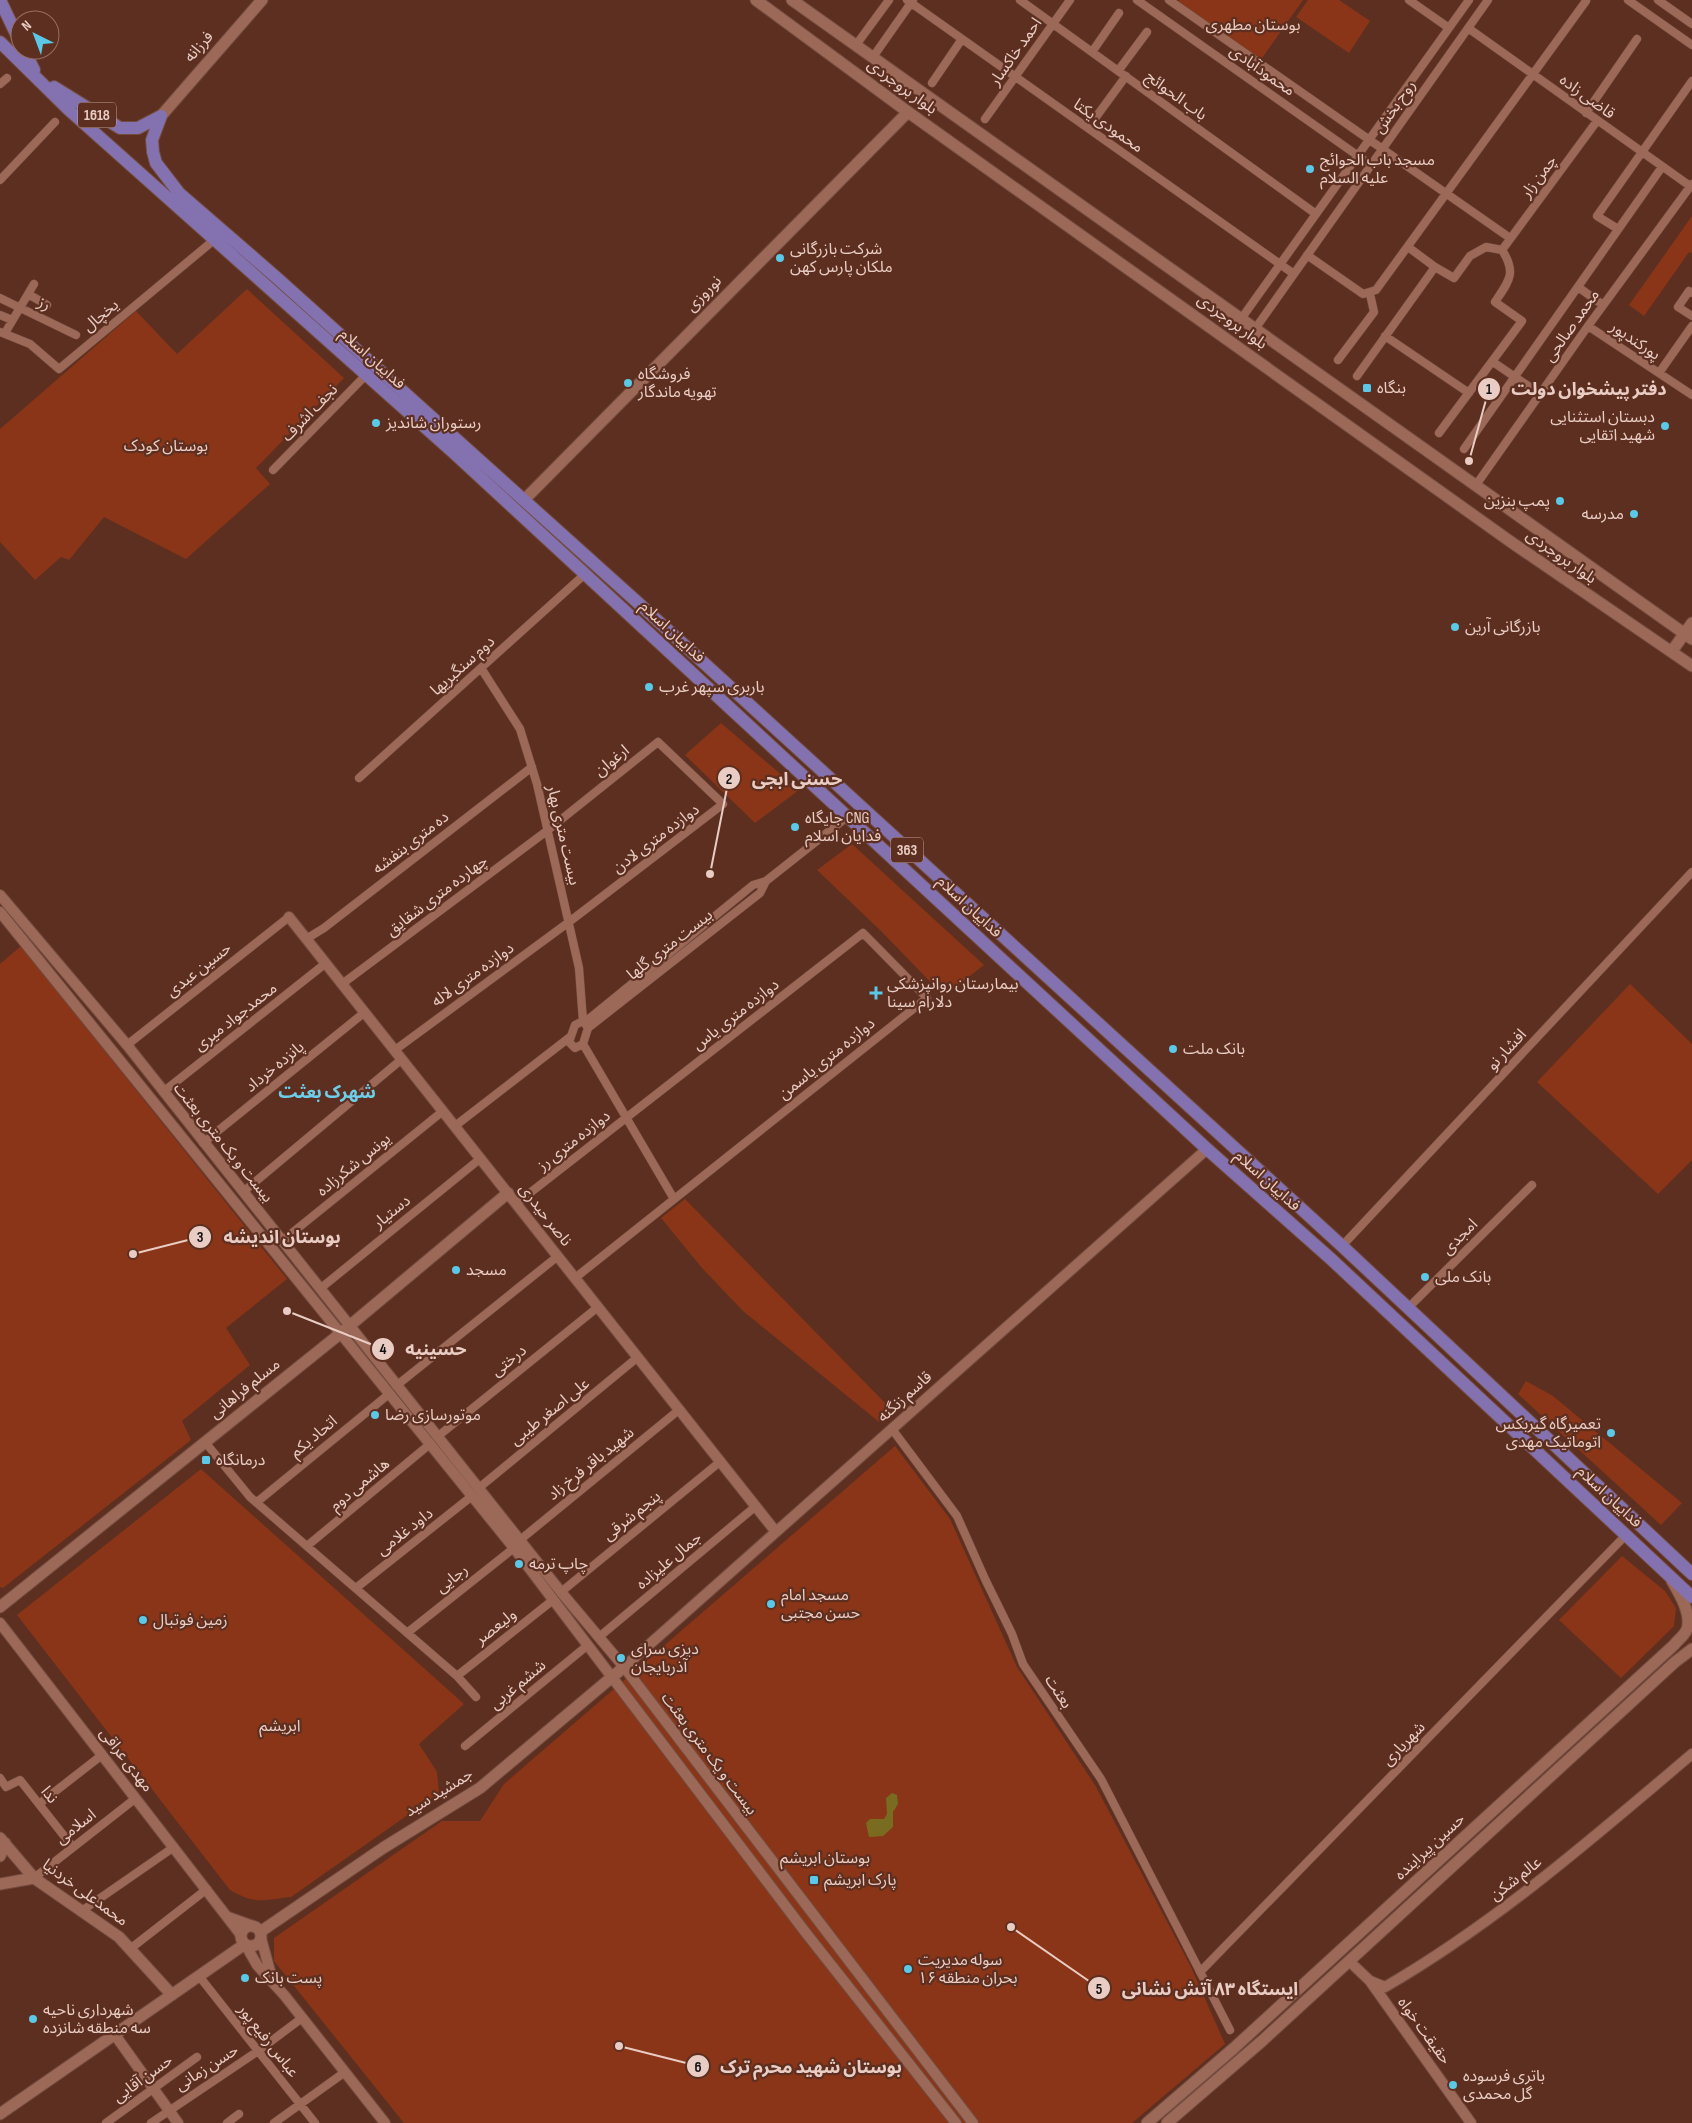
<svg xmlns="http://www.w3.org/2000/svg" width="1692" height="2123" viewBox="0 0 1692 2123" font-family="'Sofia Sans Condensed','Noto Sans Arabic',sans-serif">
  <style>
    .green { fill: #8a3517 }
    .water { fill: #796c21 }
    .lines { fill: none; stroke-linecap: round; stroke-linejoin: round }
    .minor-casing { stroke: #734c3f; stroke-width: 9 }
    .tertiary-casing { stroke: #734c3f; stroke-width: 12 }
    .secondary-casing { stroke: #734c3f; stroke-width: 13 }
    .primary-casing { stroke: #734c3f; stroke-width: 14 }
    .minor { stroke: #9c6958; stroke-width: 8 }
    .tertiary { stroke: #9c6958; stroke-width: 10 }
    .secondary { stroke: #9c6958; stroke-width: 11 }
    .primary { stroke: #8371b0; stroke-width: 12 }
    .poi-dot { fill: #5ac8e6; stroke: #5d2f20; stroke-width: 2 }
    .labels { text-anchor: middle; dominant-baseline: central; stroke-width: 4.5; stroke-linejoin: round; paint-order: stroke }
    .shield { fill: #5d2f20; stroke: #bf9d92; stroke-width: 1 }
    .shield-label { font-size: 15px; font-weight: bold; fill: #e9ccc3 }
    .park-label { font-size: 16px; fill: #eccdc3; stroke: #5d2f20 }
    .street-label { font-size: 16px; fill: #e9ccc3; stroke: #5d2f20 }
    .poi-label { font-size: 16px; fill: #e9ccc3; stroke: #5d2f20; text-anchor: start }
    .neighbourhood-label { font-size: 18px; font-weight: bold; fill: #6dceea; stroke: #5d2f20 }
    .leader { fill: none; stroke: #e9ccc3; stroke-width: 2 }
    .callout-dot { fill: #e9ccc3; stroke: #5d2f20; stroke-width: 2 }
    .mark-label { font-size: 15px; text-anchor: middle; font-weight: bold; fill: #111 }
    .callout-label { font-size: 18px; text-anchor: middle; font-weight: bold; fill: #e9ccc3; stroke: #5d2f20; stroke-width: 4.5; stroke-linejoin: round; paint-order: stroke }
  </style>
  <rect width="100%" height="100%" fill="#5d2f20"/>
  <path class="green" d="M1179,0H1303L1260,61L1177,3Z
    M1308,0H1339L1370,21L1349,53L1296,17Z
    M1692,216V253L1689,252L1644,316L1629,305Z
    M247,289L344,378L256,468L270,484L186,559L104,517L69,560L61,557L35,580L0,542V429L136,311L177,354Z
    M721,723L799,790L755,823L685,755Z
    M852,844L984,965L944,996L881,931L817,870Z
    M21,946L287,1279L226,1328L250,1365L182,1421L191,1440L3,1588L0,1587V964Z
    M1630,984L1692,1044V1160L1658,1194L1537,1082Z
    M685,1199L892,1410L879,1422L743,1311L702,1268L661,1218Z
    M1526,1381L1553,1396L1682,1503L1661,1525L1518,1394Z
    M895,1446L950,1519L1017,1667L1095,1785L1191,1967L1225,2044L1132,2123H404L274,1961V1938L442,1821H480L504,1784Z
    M201,1469L464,1704L419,1744L437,1772L439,1793L291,1897C263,1900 256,1905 230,1890L17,1615Z
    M1622,1556L1665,1591L1676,1608L1674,1626L1621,1678L1559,1620Z"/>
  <path class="water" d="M892,1793L897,1795L898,1804L893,1812V1827L883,1836L869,1837L866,1823L870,1819H884L887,1814L886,1798Z"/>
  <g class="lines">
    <defs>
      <path id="minor" d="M907,0L1294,274
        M1020,0L1316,214
        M1137,0L1371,165
        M1169,0L1510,238
        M1409,0L1449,28
        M1628,0L1692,45
        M1658,0L1692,24
        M1468,28L1690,186
        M856,45L889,0
        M1092,52L1119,13
        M873,57L913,0
        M1118,71L1147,32
        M932,83L962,39
        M0,84L7,78
        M1586,113L1637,39
        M1096,117L1126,76
        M985,119L1070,0
        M0,180L55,122
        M1618,229L1597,216L1692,81
        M1408,247L1435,267
        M1502,250L1597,121
        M1307,255L1363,294L1376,290L1586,1
        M1578,287L1603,305
        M1692,293L1689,291L1678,307L1692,316
        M28,294L47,305
        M0,298L76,335
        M0,315L12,320
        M1241,319L1469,0
        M1588,326L1692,395
        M1255,329L1488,0
        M0,332L30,344L59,369L214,240
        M5,333L34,284
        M1385,336L1469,393
        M1338,360L1374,312L1370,294
        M1493,362L1540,394
        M1659,373L1692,326
        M1357,376L1435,267L1454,278L1470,256L1486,247L1502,250C1517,273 1509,281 1495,302L1522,321L1439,433
        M1464,449L1662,167
        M273,470L366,375
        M1476,485L1588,326L1692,184
        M481,668L520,729L537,784L579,968L583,1021
        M359,778L585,574
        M306,939L324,928L532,767
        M342,984L548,830L658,742L723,804L569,922L395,1050
        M583,1021L588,1028L583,1044L575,1048L569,1042L575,1025Z
        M585,1022L753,885L766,881L847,817
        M588,1028L760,893L766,881
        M583,1044L674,1199
        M127,1045L289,917
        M163,1092L326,963
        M455,1126L570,1037
        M203,1143L365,1012
        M243,1192L402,1059
        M517,1203L863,933L927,998L575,1278
        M282,1241L443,1111
        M1342,1246L1692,872
        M321,1288L481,1158
        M1408,1308L1532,1185
        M396,1386L558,1256
        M892,1429L957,1516L985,1579L1012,1634L1023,1664L1101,1779L1230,2030
        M437,1437L598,1307
        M205,1442L250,1497L457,1676L476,1697
        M480,1487L638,1357
        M257,1502L389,1394
        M520,1540L680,1409
        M307,1546L430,1444
        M356,1588L472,1496
        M561,1592L721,1461
        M407,1633L514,1548
        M599,1637L756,1506
        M457,1676L553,1600
        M465,1746L588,1645
        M0,1778L6,1787L20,1780L72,1846
        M39,1804L102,1755
        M34,1878L136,1798
        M83,1910L174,1847
        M130,1949L207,1889
        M1200,1972L1626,1535
        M199,1976L315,2123
        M106,2123L197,2057
        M151,2123L258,2051L302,2018
        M227,2123L239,2114
        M274,2123L345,2072"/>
      <path id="tertiary" d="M0,895L127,1045L561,1592L624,1667L973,2123
        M0,912L514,1548L806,1933L956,2123
        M289,917L776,1532
        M0,1623L241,1935
        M624,1667L1207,1149
        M228,1917L253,1926
        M261,1938L270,1971L275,1980
        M245,1944L257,1965L285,1996L385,2123
        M1349,1961L1370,1981L1385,1987C1497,1922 1594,1837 1692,1754
        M1370,1981L1471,2123
        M115,2035L178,2123"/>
      <path id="secondary" d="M756,0L908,112L1511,542L1692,666
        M792,0L1692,639
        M161,116L262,0
        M524,500L908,112
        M1672,651L1692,623
        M0,1607L341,1333L508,1193
        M0,1838L34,1878L119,1937L172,1995
        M0,1856L5,1843
        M0,1884L34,1878
        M241 1936a10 10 0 1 1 20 0a10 10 0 1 1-20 0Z
        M260,1932L383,1848L480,1788L624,1667
        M0,2114L245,1944
        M1147,2123L1234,2048L1674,1645C1678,1640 1685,1635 1687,1629C1692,1614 1679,1593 1672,1581
        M1167,2123L1262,2041L1675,1662L1692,1649"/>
      <path id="primary" d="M0,0L20,42
        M0,42L68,109L454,453L1207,1149L1331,1259L1692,1597
        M24,50L34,70
        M54,87L120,128H138L161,116
        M161,116L152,140L153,152L156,163L179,193L277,278L636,601L1342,1246L1692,1574"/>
    </defs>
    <use href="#minor" class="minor-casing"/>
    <use href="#tertiary" class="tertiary-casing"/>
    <use href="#secondary" class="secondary-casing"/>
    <use href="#primary" class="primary-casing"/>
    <use href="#minor" class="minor"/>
    <use href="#tertiary" class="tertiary"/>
    <use href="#secondary" class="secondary"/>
    <use href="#primary" class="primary"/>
  </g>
  <g class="poi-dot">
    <circle cx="1310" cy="169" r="5"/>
    <circle cx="780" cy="258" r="5"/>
    <circle cx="628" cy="383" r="5"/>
    <rect x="1362" y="383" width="10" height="10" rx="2.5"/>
    <circle cx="376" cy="423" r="5"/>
    <circle cx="1665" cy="426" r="5"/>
    <circle cx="1560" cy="501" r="5"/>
    <circle cx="1634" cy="514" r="5"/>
    <circle cx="1455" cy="627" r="5"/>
    <circle cx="649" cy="687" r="5"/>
    <circle cx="795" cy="827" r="5"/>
    <path d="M873.5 985.5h5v5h5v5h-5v5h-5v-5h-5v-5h5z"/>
    <circle cx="1173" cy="1049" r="5"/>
    <circle cx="456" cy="1270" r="5"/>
    <circle cx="1425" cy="1277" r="5"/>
    <circle cx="375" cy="1415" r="5"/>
    <circle cx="1611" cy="1433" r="5"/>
    <rect x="201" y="1455" width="10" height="10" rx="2.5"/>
    <circle cx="519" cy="1564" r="5"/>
    <circle cx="771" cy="1604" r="5"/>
    <circle cx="143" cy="1620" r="5"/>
    <circle cx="621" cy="1658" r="5"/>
    <rect x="809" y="1875" width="10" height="10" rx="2.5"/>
    <circle cx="908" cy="1969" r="5"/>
    <circle cx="245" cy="1978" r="5"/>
    <circle cx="33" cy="2019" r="5"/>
    <circle cx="1453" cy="2085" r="5"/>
  </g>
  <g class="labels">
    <g class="shield">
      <rect x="78" y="102.5" width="38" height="25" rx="4"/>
      <rect x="891" y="837.5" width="32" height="25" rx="4"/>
    </g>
    <g class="shield-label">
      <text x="97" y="115">1618</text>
      <text x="907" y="850">363</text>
    </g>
    <g class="park-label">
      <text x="1253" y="25">بوستان مطهری</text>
      <text x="166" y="446">بوستان کودک</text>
      <text x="280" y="1726">ابریشم</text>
      <text x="825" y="1858">بوستان ابریشم</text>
    </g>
    <g class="street-label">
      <text transform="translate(199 47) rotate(-49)">فرزانه</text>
      <text transform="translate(1016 52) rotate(-55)">احمد خاکسار</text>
      <text transform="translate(1262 71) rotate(35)">محمودآبادی</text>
      <text transform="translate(902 87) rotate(36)">بلوار بروجردی</text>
      <text transform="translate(1176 96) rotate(36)">باب الحوائج</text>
      <text transform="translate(1587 97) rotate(36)">قاضی زاده</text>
      <text transform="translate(1395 107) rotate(-55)">روح بخش</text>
      <text transform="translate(1108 126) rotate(35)">محمودی یکتا</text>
      <text transform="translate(1539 177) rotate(-53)">چمن زار</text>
      <text transform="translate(704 294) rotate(-46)">نوروزی</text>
      <text transform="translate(44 304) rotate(26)">رز</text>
      <text transform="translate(101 316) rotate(-40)">یخچال</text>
      <text transform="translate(1232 322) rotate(36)">بلوار بروجردی</text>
      <text transform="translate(1572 326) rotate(-55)">محمد صالحی</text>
      <text transform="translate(1635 341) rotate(34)">پورکندپور</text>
      <text transform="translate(372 359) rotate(42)">فداییان اسلام</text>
      <text transform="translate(310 413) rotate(-46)">نجف اشرف</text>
      <text transform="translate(1561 557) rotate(35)">بلوار بروجردی</text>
      <text transform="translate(672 632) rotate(43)">فداییان اسلام</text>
      <text transform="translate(463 666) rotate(-42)">دوم سنگبریها</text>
      <text transform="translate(612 761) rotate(-39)">ارغوان</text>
      <text transform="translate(563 835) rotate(77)">بیست متری بهار</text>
      <text transform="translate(656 839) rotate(-37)">دوازده متری لادن</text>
      <text transform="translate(411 843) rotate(-38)">ده متری بنفشه</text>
      <text transform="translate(437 896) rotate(-37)">چهارده متری شقایق</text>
      <text transform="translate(969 907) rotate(43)">فداییان اسلام</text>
      <text transform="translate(670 945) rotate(-38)">بیست متری گلها</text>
      <text transform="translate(199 970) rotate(-38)">حسین عبدی</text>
      <text transform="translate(473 975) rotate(-36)">دوازده متری لاله</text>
      <text transform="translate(736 1015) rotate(-38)">دوازده متری یاس</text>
      <text transform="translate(236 1017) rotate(-38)">محمدجواد میری</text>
      <text transform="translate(1507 1050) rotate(-47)">افشار نو</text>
      <text transform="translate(827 1059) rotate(-39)">دوازده متری یاسمن</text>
      <text transform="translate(275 1067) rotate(-39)">پانزده خرداد</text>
      <text transform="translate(574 1141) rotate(-38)">دوازده متری رز</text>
      <text transform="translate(223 1143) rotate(51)">بیست و یک متری بعثت</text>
      <text transform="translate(354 1165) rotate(-39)">یونس شکرزاده</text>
      <text transform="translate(1267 1181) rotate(42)">فداییان اسلام</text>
      <text transform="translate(392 1212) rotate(-39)">دستیار</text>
      <text transform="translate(545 1215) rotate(52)">ناصر حیدری</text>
      <text transform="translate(1460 1237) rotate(-45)">امجدی</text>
      <text transform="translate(509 1361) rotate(-39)">درختی</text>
      <text transform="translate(245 1389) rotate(-39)">مسلم فراهانی</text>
      <text transform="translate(905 1397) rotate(-42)">قاسم زنگنه</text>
      <text transform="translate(550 1412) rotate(-39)">علی اصغر طیبی</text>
      <text transform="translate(314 1437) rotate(-40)">اتحاد یکم</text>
      <text transform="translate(591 1464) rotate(-39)">شهید باقر فرخ زاد</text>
      <text transform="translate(360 1485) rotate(-40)">هاشمی دوم</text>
      <text transform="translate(1609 1497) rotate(43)">فداییان اسلام</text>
      <text transform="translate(632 1516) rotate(-39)">پنجم شرقی</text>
      <text transform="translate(405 1532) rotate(-38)">داود غلامی</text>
      <text transform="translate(669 1561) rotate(-40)">جمال علیزاده</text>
      <text transform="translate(452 1579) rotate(-38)">رجایی</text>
      <text transform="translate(496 1627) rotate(-38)">ولیعصر</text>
      <text transform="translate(518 1685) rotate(-40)">ششم غربی</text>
      <text transform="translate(1058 1692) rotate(57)">بعثت</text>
      <text transform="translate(1404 1744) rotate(-46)">شهریاری</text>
      <text transform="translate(709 1754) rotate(53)">بیست و یک متری بعثت</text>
      <text transform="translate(126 1760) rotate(52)">مهدی عراقی</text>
      <text transform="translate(439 1793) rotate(-32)">جمشید سید</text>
      <text transform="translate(49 1795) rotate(52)">ندا</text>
      <text transform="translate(76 1827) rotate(-38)">اسلامی</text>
      <text transform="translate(1430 1847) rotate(-43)">حسین پیراینده</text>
      <text transform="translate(1516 1879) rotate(-38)">عالم شکن</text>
      <text transform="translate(85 1893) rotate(36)">محمدعلی خردنیا</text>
      <text transform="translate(1424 2031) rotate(54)">حقیقت خواه</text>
      <text transform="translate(268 2041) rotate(52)">عباس رفیع پور</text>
      <text transform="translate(207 2068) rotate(-33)">حسن زمانی</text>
      <text transform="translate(143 2079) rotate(-36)">حسن آقایی</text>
    </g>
    <g class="poi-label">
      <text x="1320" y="160">مسجد باب الحوائج<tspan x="1320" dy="18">علیه السلام</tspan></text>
      <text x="790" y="249">شرکت بازرگانی<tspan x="790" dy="18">ملکان پارس کهن</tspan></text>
      <text x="638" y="374">فروشگاه<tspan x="638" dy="18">تهویه ماندگار</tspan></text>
      <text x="1377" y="388">بنگاه</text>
      <text x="1655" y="417" text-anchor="end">دبستان استثنایی<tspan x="1655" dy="18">شهید اتقایی</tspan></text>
      <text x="386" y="423">رستوران شاندیز</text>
      <text x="1550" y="501" text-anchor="end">پمپ بنزین</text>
      <text x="1624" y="514" text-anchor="end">مدرسه</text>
      <text x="1465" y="627">بازرگانی آرین</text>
      <text x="659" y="687">باربری سپهر غرب</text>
      <text x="805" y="818">جایگاه CNG<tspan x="805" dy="18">فدایان اسلام</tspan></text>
      <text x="887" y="984">بیمارستان روانپزشکی<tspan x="887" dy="18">دلارام سینا</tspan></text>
      <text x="1183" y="1049">بانک ملت</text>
      <text x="466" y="1270">مسجد</text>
      <text x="1435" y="1277">بانک ملی</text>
      <text x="385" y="1415">موتورسازی رضا</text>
      <text x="1601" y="1424" text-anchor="end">تعمیرگاه گیربکس<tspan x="1601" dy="18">اتوماتیک مهدی</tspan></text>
      <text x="216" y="1460">درمانگاه</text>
      <text x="529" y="1564">چاپ ترمه</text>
      <text x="781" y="1595">مسجد امام<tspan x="781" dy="18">حسن مجتبی</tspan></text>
      <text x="153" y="1620">زمین فوتبال</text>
      <text x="631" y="1649">دیزی سرای<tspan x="631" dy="18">آذربایجان</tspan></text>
      <text x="824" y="1880">پارک ابریشم</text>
      <text x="918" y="1960">سوله مدیریت<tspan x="918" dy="18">بحران منطقه ۱۶</tspan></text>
      <text x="255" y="1978">پست بانک</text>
      <text x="43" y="2010">شهرداری ناحیه<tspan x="43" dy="18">سه منطقه شانزده</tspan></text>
      <text x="1463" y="2076">باتری فرسوده<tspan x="1463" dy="18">گل محمدی</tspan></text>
    </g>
    <g class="neighbourhood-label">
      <text x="327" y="1092">شهرک بعثت</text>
    </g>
  </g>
  <path class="leader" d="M1469 461L1489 389M710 874L729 778M133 1254L200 1237M287 1311L383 1349M1011 1927L1099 1988M619 2046L698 2066"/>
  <g class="callout-dot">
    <circle cx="1469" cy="461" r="5"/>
    <circle cx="710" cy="874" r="5"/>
    <circle cx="133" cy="1254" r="5"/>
    <circle cx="287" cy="1311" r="5"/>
    <circle cx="1011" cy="1927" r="5"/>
    <circle cx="619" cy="2046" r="5"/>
    <circle cx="1489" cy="389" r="12"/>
    <circle cx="729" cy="778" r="12"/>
    <circle cx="200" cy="1237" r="12"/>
    <circle cx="383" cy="1349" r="12"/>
    <circle cx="1099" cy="1988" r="12"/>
    <circle cx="698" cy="2066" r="12"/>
  </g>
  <g class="mark-label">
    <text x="1489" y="394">1</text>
    <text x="729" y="784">2</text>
    <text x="200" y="1242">3</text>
    <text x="383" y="1354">4</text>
    <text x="1099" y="1994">5</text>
    <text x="698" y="2072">6</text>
  </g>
  <g class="callout-label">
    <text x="1589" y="395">دفتر پیشخوان دولت</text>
    <text x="797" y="785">حسنی ابجی</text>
    <text x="282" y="1243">بوستان اندیشه</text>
    <text x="436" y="1355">حسینیه</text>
    <text x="1210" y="1995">ایستگاه ۸۳ آتش نشانی</text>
    <text x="811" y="2073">بوستان شهید محرم ترک</text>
  </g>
  <g transform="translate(35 35) rotate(318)"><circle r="24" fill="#5d2f20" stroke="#956e61"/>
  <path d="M0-4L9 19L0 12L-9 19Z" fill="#5ac8e6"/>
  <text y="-8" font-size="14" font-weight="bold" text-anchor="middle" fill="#e9ccc3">N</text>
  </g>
</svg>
